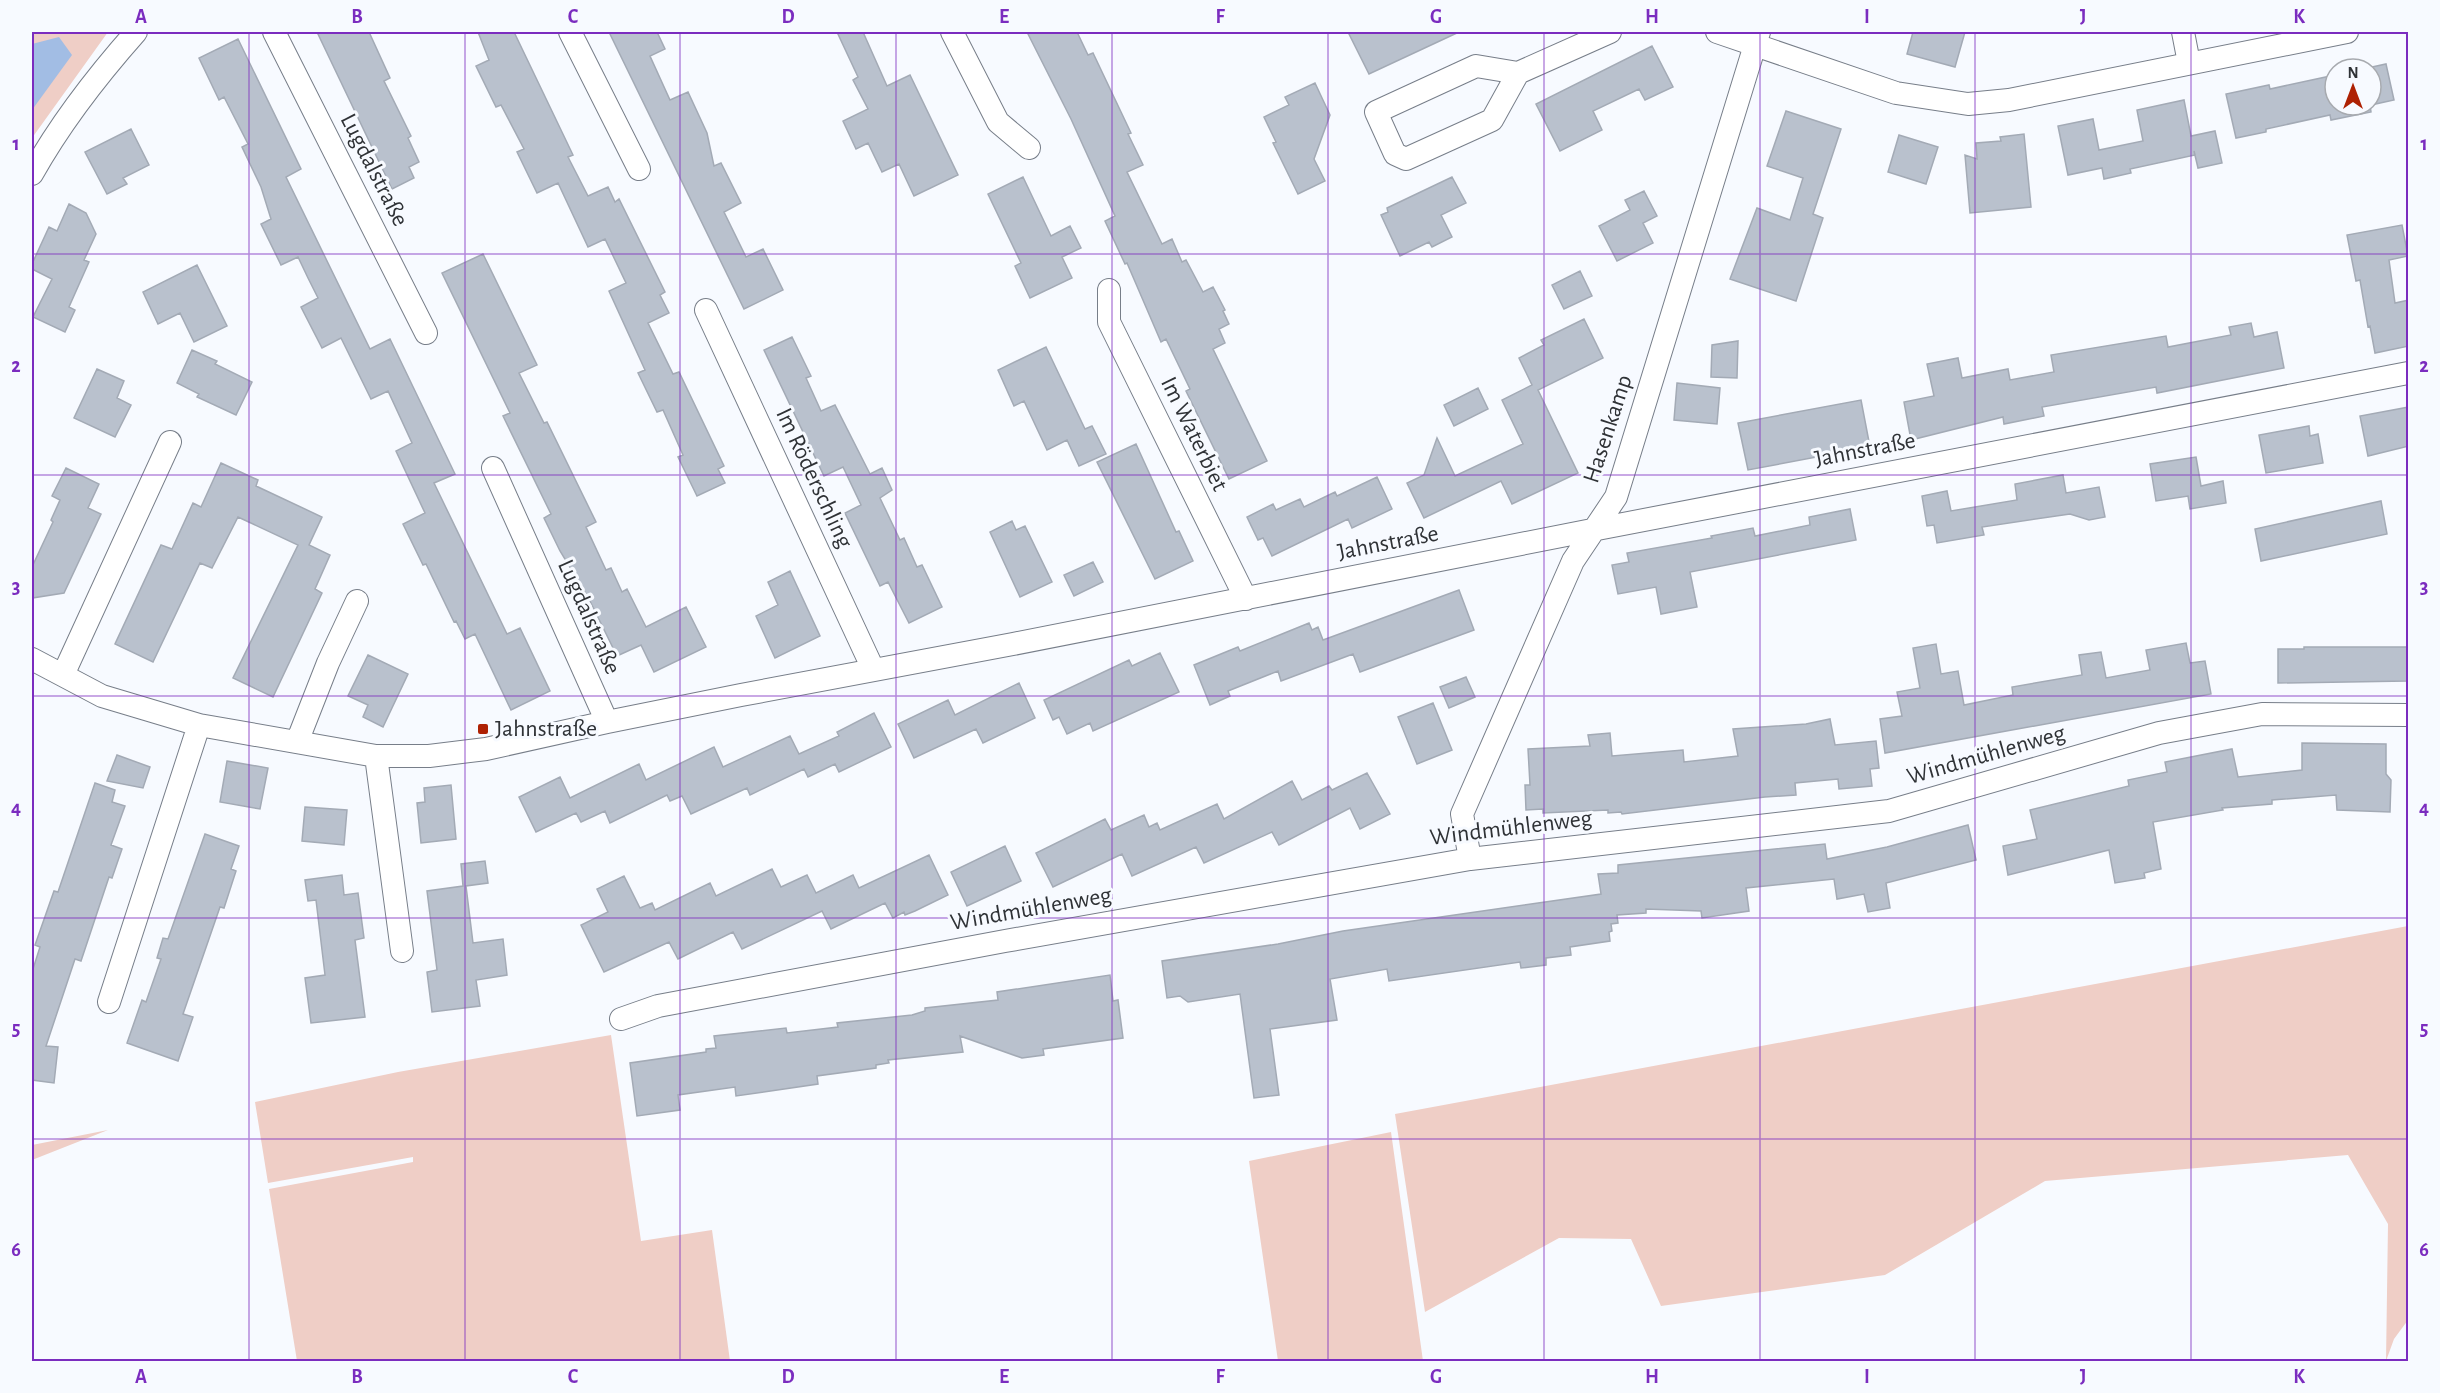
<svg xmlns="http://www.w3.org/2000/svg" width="2440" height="1393" viewBox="0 0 2440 1393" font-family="'Alegreya Sans',sans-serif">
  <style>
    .green { fill: #efcec6 }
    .water { fill: #a2bde4 }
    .building { fill: #b9c1cd; stroke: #a3aab5; stroke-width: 1.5 }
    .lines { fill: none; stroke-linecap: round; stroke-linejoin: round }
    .street-casing { stroke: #777e89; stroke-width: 24 }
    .street { stroke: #fff; stroke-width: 22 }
    .grid { fill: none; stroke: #7b2cbf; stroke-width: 1.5; stroke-opacity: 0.55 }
    .poi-dot { fill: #ae2103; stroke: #f7faff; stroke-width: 2 }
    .labels { text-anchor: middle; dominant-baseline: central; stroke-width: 6; stroke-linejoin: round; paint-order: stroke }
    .street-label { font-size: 24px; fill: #2f3236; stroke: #f7faff }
    .poi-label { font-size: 24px; fill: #2f3236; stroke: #f7faff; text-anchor: start }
    .neatline { fill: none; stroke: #7b2cbf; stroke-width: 2 }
    .grid-label { font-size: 20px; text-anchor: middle; font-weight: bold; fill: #7b2cbf }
  </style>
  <rect width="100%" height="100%" fill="#f7faff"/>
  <path class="green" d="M32,32H108L32,138Z
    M2408,926V1320L2394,1339L2386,1361L2388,1224L2348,1155L2045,1181L1885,1275L1661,1306L1631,1239L1559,1238L1425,1312L1395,1114Z
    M611,1035L641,1241L712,1230L730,1361H297L269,1189L413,1162V1157L268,1183L255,1102L398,1072Z
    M108,1130L32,1160V1145Z
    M1391,1132L1423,1361H1278L1249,1161Z"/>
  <path class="water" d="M59,37L72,55L32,110V44Z"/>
  <path class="building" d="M317,32H369L390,78L384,81L411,136L408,138L419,162L409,167L414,178L392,189Z
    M478,32H514L573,155L568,157L588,196L608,187L615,202L619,199L665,292L660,295L669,313L648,323L673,374L679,372L724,466L718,469L725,483L697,496L678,457L683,455L663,410L657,412L638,373L645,370L609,291L626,283L605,239L588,247L558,183L537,193L517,152L524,149L501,105L496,107L476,66L489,60Z
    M609,32H657L665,49L650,56L670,100L688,92L707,133L714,166L721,163L741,203L724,212L746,257L763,249L783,290L744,309Z
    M837,32H863L887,86L910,75L958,175L914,196L899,164L882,172L868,143L856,149L843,121L868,109L853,80L858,77Z
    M1027,32H1077L1088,55L1093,53L1131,133L1128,134L1143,165L1127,172L1162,244L1172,239L1182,262L1186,260L1203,292L1213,287L1225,310L1223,311L1229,324L1219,329L1225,343L1213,349L1267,461L1229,479L1186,391L1190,389L1166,339L1161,342L1127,263L1125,264L1105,221L1115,216L1071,119Z
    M1348,32H1459L1369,74Z
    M1913,32H1965L1955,67L1907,54Z
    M238,39L301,169L286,177L370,349L390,339L455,474L434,483L507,634L520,628L550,691L511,710L475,634L465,639L456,621L454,622L426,564L423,565L403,524L425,513L396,451L412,443L388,391L371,399L341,338L322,348L301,307L318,298L308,278L298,257L281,265L261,224L271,219L261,187L242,147L248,144L224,97L219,100L199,58Z
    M1652,46L1673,87L1645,100L1639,89L1593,111L1602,130L1560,151L1536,104Z
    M2386,64L2394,100L2371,105V69H2363Z
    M2335,75V105H2370L2371,112L2331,120L2330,115L2266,129V132L2236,138L2226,94L2269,85L2270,89Z
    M1315,83L1330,115L1314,159L1325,181L1298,194L1273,143L1276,142L1264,117L1289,105L1285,97Z
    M2184,100L2191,136L2215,131L2222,163L2198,168L2194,151L2195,155L2130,169L2131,173L2104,179L2102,168L2068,175L2058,126L2093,119L2099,150L2143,141L2137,110Z
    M1786,111L1841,129L1813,214L1823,218L1796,301L1730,279L1757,208L1790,220L1803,178L1767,166Z
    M131,129L149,165L123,178L127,184L107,194L85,152Z
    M2024,134L2031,207L1970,213L1965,155L1977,159L1976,143L2001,141L2000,137Z
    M1899,135L1938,147L1926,184L1888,172Z
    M1023,177L1051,236L1070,226L1081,248L1062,257L1072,278L1030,298L1015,266L1021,263L988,194Z
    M1452,177L1466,203L1441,215L1452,237L1432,247L1429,242L1400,256L1381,215L1388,212L1387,208Z
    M1644,191L1657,216L1643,223L1653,243L1617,261L1599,226L1630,210L1625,200Z
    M69,204L86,213L96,234L84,260L89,262L69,307L75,310L65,332L33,317L52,279L32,269V264L49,227L57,231Z
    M2402,225L2408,256L2389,260L2395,303L2409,300V346L2375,353L2370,326L2368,327L2360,280L2356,281L2347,235Z
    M483,254L537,365L519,373L544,423L547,422L596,522L586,527L606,570L611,568L622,592L627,589L646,627L686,607L706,647L654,672L641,645L617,656L588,597L560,551L544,518L551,514L503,416L510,413L442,273Z
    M197,265L227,326L194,342L180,313L158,324L143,292Z
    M1580,271L1592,296L1564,309L1552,285Z
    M1584,319L1603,358L1538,390L1578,473L1512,504L1501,481L1424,518L1407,483L1424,475L1437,438L1455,476L1523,444L1502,400L1532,385L1519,358L1544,345L1541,340Z
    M2251,323L2254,337L2277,332L2284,368L2157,393L2156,387L2042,407L2044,416L2004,424L2003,417L1911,440L1904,402L1934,396L1927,364L1958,358L1962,378L2008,369L2010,380L2054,372L2051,355L2166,336L2168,347L2231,335L2229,327Z
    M792,337L811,376L806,378L821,411L835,405L870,474L882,468L892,490L880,498L900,540L904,538L917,567L922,565L942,607L909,623L888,582L880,586L845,513L861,505L843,467L824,476L764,350Z
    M1738,341L1737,378L1711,377L1712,345Z
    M1046,347L1085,429L1092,426L1106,454L1079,466L1067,440L1047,450L1024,401L1014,406L998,370Z
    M192,350L217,361L215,364L252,382L236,415L197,397L199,394L177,383Z
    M97,369L124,381L117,398L131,405L115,437L74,418Z
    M1677,383L1720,388L1717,424L1674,420Z
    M1478,388L1488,409L1454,426L1444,405Z
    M1861,400L1870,447L1748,470L1738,423Z
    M2409,407V446L2368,456L2360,416Z
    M2309,426L2310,436L2318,434L2323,463L2266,473L2259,435Z
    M1136,444L1176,532L1179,531L1193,561L1155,579L1097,462Z
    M2196,457L2201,486L2223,481L2226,503L2190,509L2188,496L2156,501L2150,464Z
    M221,463L258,480L256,486L322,517L309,545L330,555L315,589L322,593L273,697L233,678L298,545L238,517L212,568L200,563L153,662L115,644L161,545L172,549L193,503L201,507Z
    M66,468L99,484L88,508L101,514L64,593L32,598V567L53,522L51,520L60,500L52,496Z
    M2063,475L2066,493L2099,487L2105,517L2089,520L2070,514L1982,527L1984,535L1937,543L1934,525L1927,526L1922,496L1947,491L1951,511L2017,500L2015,484Z
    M1377,477L1392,509L1352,528L1348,519L1272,556L1263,538L1258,540L1247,517L1273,504L1276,510L1300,499L1304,507L1335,492L1337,496Z
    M2381,501L2387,534L2261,561L2255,529Z
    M1850,509L1856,540L1690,572L1697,607L1661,614L1656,587L1618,594L1612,565L1629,562L1627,553L1712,538L1711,536L1753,528L1755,536L1810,525L1809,517Z
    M1012,521L1016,530L1025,526L1052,582L1020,597L990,532Z
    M1093,562L1103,582L1074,596L1064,575Z
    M790,571L820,636L775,658L756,616L778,605L768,582Z
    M1459,590L1474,630L1360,672L1353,654L1281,681L1278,671L1228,691L1230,696L1210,705L1194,665L1238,647L1240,651L1309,623L1312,630L1318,627L1323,640Z
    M2186,643L2190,663L2205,661L2211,694L1885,753L1880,719L1902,716L1897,692L1920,688L1913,648L1936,644L1941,674L1958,671L1964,705L2013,695L2012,687L2082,675L2079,655L2101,652L2106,678L2150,670L2146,650Z
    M2304,647H2407V681L2278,683V649H2304Z
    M1160,653L1179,692L1093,731L1090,723L1067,734L1059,717L1053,720L1044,700L1129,660L1132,666Z
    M368,655L408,674L383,727L363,717L368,705L348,696Z
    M1466,677L1475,697L1449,708L1440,687Z
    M1019,683L1035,718L983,743L976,729L914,758L898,724L948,700L955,715Z
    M1433,703L1452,750L1417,764L1398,717Z
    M874,713L891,747L839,772L835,764L808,777L804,769L750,795L747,788L691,814L682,796L670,801L667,795L610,823L605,811L581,822L576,813L536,832L519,797L560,777L570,798L639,764L646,780L714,747L723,767L790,736L799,754L839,736L837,732Z
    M1830,719L1835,745L1876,741L1879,768L1870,769L1872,786L1839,789L1838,779L1795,783L1796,795L1765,797L1622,814L1621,812L1608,813V810L1543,813V809L1526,810L1525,785H1530L1528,749L1590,746L1588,735L1610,733L1612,756L1683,750L1684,762L1738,756L1733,729L1806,724Z
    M2302,743L2386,744V774L2391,780L2390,812L2337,810L2336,795L2272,800V804L2222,808L2223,810L2153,822L2161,869L2144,873L2145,878L2115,883L2109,850L2008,875L2003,846L2037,839L2030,810L2129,786L2128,780L2167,772L2165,762L2232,749L2238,777L2302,770Z
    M117,755L150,767L143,788L107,781Z
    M227,761L268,768L260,809L220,802Z
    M1367,773L1390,814L1360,829L1350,808L1279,845L1272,832L1204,863L1196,847L1132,876L1122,854L1053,887L1036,853L1105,819L1111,830L1144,815L1149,827L1157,823L1160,830L1217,804L1224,819L1292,781L1302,800L1329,786L1332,790Z
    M95,783L115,790L112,802L125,806L111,845L122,849L112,878L109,877L81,961L75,959L46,1046L58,1047L54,1083L32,1080V972L40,947L35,945L54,891L58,892Z
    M451,785L456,839L421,843L417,803L425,802L424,788Z
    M305,807L347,810L344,845L302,841Z
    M1968,825L1976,860L1886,883L1890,908L1868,912L1864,894L1837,899L1834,879L1746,888L1749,911L1702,918L1701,911L1646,909V913L1617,915L1618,923L1611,924L1612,931L1609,932L1610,941L1570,947L1571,955L1546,958V965L1521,968L1520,962L1389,981L1387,969L1330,979L1337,1020L1270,1029L1279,1095L1254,1098L1240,994L1188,1002L1180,996L1167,998L1162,961L1278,944L1343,931L1601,894L1598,874L1618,873V865L1825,844L1827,859L1887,847Z
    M205,834L239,846L231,869L236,871L224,908L220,907L183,1014L193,1017L178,1061L127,1043L142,1000L146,1002L161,959L157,958L163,938L168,939Z
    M1005,846L1021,881L967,906L951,872Z
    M929,855L948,895L915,911L905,915L904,912L893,918L885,903L831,929L822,911L742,949L733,932L678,959L669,942L604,972L581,925L608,912L597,889L624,876L640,908L652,903L655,910L710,883L716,896L772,869L781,887L807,875L816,893L853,875L859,888Z
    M485,861L488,883L466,886L473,943L503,939L507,975L476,980L480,1006L432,1012L427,972L437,970L427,891L463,886L461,864Z
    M342,875L344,895L358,893L364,938L355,940L365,1017L311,1023L305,978L325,975L316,900L308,901L305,880Z
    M1110,975L1113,1001L1118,1000L1123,1038L1043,1049L1044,1055L1022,1058L960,1036L963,1052L888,1060L889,1063L876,1065V1068L817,1076L818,1084L736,1096L735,1087L678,1095L680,1110L637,1116L630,1063L706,1052V1049L716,1048L714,1036L786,1028L787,1033L838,1027L837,1023L912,1015L925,1011V1008L998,1000L997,992Z"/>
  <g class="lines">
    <defs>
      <path id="street" d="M274,32L426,333
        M570,32L639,169
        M952,32L998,122L1029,148
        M1717,32L1896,93L1968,104L2009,100L2347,32
        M2183,32L2189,63
        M1518,73L1492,120L1406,159L1395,154L1376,112L1476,66L1518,73L1610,32
        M32,174C61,122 97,76 136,32
        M1109,290V322L1246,599
        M706,310L873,669
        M493,468L607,722
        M32,659L102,696L199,725L376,756H429L486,749L607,722L741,695L1013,644L1592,530L2408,373
        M63,675L170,442
        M297,742L328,663L357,601
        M376,756L402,951
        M1470,859L1462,814L1573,561L1616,497L1759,32
        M109,1002L199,725
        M621,1019L658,1006L1005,941L1470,859L1889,811L2159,733L2262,714L2408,715"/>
    </defs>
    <use href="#street" class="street-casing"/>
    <use href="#street" class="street"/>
  </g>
  <path class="grid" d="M249,32V1362M465,32V1362M680,32V1362M896,32V1362M1112,32V1362M1328,32V1362M1544,32V1362M1760,32V1362M1975,32V1362M2191,32V1362M32,254H2408M32,475H2408M32,696H2408M32,918H2408M32,1139H2408"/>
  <rect class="poi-dot" x="477" y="723" width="12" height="12" rx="3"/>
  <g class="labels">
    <g class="street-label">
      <text transform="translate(374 170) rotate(63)">Lugdalstraße</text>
      <text transform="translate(1608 429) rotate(-72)">Hasenkamp</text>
      <text transform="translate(1194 434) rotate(64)">Im Waterbiet</text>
      <text transform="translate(1865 450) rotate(-11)">Jahnstraße</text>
      <text transform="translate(814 478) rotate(65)">Im Röderschling</text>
      <text transform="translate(1388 543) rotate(-11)">Jahnstraße</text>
      <text transform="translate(589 617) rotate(66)">Lugdalstraße</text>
      <text transform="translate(1986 755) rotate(-16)">Windmühlenweg</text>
      <text transform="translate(1511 828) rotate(-7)">Windmühlenweg</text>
      <text transform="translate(1031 909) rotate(-10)">Windmühlenweg</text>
    </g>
    <g class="poi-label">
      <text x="495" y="729">Jahnstraße</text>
    </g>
  </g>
  <rect width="2440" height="1393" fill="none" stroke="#f7faff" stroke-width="66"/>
  <g transform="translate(2353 87)"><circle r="28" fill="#f7faff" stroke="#a7aaaf" stroke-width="1.5"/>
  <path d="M0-4.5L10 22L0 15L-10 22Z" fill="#ae2103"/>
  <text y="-9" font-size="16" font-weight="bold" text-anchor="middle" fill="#2f3236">N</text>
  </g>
  <rect x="33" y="33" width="2374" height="1327" class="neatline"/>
  <g class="grid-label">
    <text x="141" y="23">A</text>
    <text x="357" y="23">B</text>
    <text x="573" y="23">C</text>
    <text x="788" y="23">D</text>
    <text x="1004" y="23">E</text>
    <text x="1220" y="23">F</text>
    <text x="1436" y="23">G</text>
    <text x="1652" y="23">H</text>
    <text x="1867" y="23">I</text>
    <text x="2083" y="23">J</text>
    <text x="2299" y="23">K</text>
    <text x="16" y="150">1</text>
    <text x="2424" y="150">1</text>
    <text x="16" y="372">2</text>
    <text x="2424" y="372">2</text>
    <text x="16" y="593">3</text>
    <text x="2424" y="593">3</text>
    <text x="16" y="814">4</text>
    <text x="2424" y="814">4</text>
    <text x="16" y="1035">5</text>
    <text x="2424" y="1035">5</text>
    <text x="16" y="1256">6</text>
    <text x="2424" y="1256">6</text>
    <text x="141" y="1383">A</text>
    <text x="357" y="1383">B</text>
    <text x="573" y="1383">C</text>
    <text x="788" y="1383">D</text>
    <text x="1004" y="1383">E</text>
    <text x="1220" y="1383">F</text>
    <text x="1436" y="1383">G</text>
    <text x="1652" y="1383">H</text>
    <text x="1867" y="1383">I</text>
    <text x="2083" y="1383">J</text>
    <text x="2299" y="1383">K</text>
  </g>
</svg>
